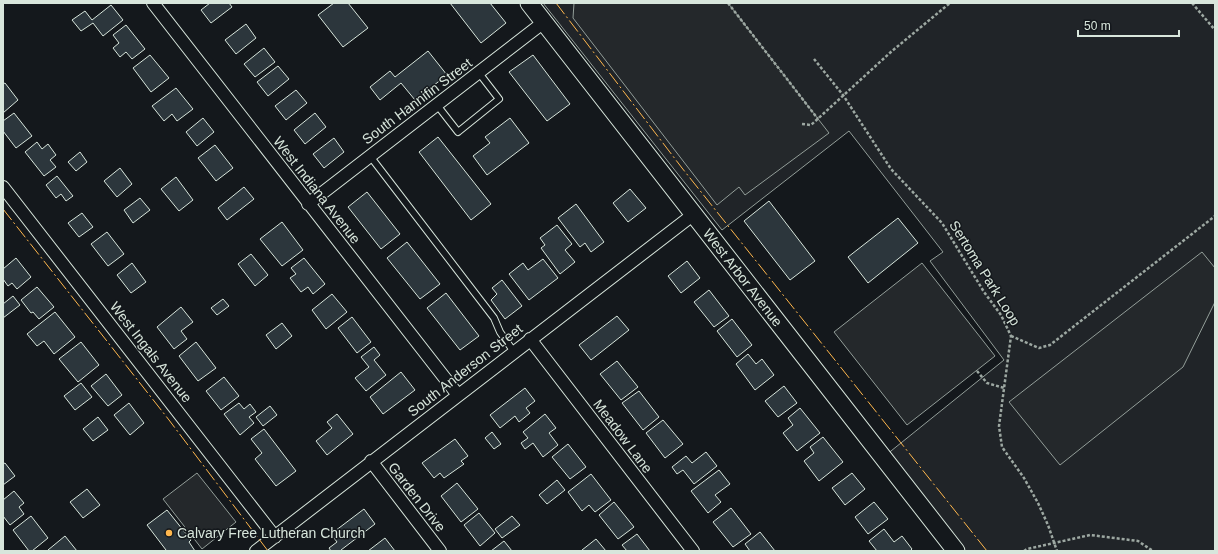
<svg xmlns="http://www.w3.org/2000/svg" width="1218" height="554" viewBox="0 0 1218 554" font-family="Helvetica,sans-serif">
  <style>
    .green { fill: #202428; stroke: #939e99 }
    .parking { fill: #24282b; stroke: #939e99 }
    .building { fill: #2c363c; stroke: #d8e6dc }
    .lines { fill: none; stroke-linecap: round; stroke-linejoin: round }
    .lane-casing { stroke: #d8e6dc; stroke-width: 8 }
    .street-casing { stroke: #d8e6dc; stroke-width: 14 }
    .secondary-casing { stroke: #d8e6dc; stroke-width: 19 }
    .path { stroke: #9da8a2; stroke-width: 2.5; stroke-dasharray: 3 2; stroke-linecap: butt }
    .lane { stroke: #14181c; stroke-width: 6 }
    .street { stroke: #14181c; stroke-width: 12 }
    .secondary { stroke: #14181c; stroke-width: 17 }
    .power { stroke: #ffb74d; stroke-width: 1; stroke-dasharray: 14 3 2 3; stroke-linecap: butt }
    .poi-dot { fill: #ffb74d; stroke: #14181c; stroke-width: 1.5 }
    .labels { text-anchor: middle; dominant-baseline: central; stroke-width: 3; stroke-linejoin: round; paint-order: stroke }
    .street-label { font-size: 14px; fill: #d8e6dc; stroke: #14181c }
    .poi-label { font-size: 14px; fill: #d8e6dc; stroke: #14181c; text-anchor: start }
  </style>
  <rect width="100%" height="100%" fill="#14181c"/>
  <path class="green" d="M543,3H1215V551H959L886,455L1004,360L930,261L943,252L849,131L722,230Z"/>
  <path class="parking" d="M574,3H728L829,133L745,195L739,187L717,205L573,18Z
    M1202,252L1215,268V302L1183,367L1060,465L1009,402Z
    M922,263L995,356L907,425L834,332Z
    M197,473L236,522L202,549L163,499Z"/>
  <path class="building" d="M210,3H229L232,7L211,23L201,10Z
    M334,3H348L368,28L343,47L318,15Z
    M450,3H490L506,23L481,43Z
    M111,5L123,20L103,36L93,23L81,31L72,20L85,11L92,20Z
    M246,24L256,38L236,54L225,40Z
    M126,25L145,49L132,59L126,52L120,57L113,48L119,43L113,35Z
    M264,48L275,62L255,77L244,64Z
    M428,51L447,75L415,100L401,83L380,100L370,87L390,71L395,77Z
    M150,55L169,78L151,92L133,68Z
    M533,55L570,104L547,121L509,72Z
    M278,66L289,79L268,96L257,82Z
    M5,83L18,100L3,113V84Z
    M176,88L193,109L177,121L172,114L164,121L152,106Z
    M296,90L307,103L286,120L275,106Z
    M14,113L32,136L16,148L3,131V121Z
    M315,113L326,127L305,144L294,130Z
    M203,118L214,132L197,146L186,132Z
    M510,118L529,143L487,175L473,156L490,143L485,137Z
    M438,137L491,204L471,220L419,152Z
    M334,138L344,152L324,168L313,154Z
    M37,142L42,149L48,144L56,155L50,160L56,167L44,176L25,152Z
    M215,145L233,168L216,181L198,158Z
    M80,152L87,162L76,171L68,162Z
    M120,168L132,184L117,197L104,181Z
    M57,176L73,196L66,201L61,194L56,198L46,185Z
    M176,177L193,200L179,211L161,189Z
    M244,187L254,199L227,220L218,208Z
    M630,189L646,208L628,222L613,203Z
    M367,192L400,234L381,249L348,207Z
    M140,198L150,210L133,223L124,210Z
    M769,201L815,261L790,280L744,221Z
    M576,204L604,242L591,252L585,243L580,247L558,218Z
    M82,213L93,227L79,237L68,223Z
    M898,218L918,243L868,283L848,257Z
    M282,222L303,250L282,266L260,239Z
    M557,225L572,244L565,250L575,262L560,274L541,248L545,245L540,238Z
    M107,232L124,254L108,266L91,244Z
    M407,242L440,284L420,299L387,258Z
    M251,254L268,275L255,286L238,264Z
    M16,258L31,277L17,289L12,283L8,286L3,279V269Z
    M304,258L325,284L313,294L308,287L301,292L290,278L296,274L291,268Z
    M543,259L558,278L529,300L509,274L523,263L528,270Z
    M687,261L700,278L681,293L668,276Z
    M132,263L146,282L131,293L117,275Z
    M502,280L522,306L505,319L491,300L497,294L492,288Z
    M37,287L54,307L39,319L33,312L31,313L21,300Z
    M709,290L729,316L714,327L694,302Z
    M446,293L479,336L460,350L427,308Z
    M332,294L347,312L326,329L312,310Z
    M13,296L20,305L3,318V304Z
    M223,299L229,306L217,315L211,308Z
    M181,307L193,322L181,331L187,339L174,349L157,327Z
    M55,312L75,337L54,354L44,341L37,346L27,334Z
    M617,316L629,330L591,360L579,345Z
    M352,317L371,342L357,353L338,328Z
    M732,319L752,345L737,357L717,331Z
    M282,323L292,336L276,349L266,335Z
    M81,342L99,365L78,382L59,359Z
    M196,342L216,368L198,381L179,356Z
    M374,347L380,355L374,360L386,375L366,391L355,378L369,367L361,357Z
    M748,354L756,364L762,359L774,375L755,390L736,364Z
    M617,361L638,387L621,400L600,374Z
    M401,372L415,390L383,414L370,397Z
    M106,374L122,395L108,406L91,386Z
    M224,377L239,396L221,410L206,391Z
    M81,383L92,397L75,410L64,396Z
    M784,386L797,403L778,417L765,401Z
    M525,388L535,401L526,408L530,413L519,422L515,416L500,428L490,415Z
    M639,391L659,417L643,430L622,403Z
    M129,403L144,423L130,435L114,415Z
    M239,403L244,409L250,404L256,412L249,417L254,423L240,435L224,414Z
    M270,406L277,415L263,426L256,417Z
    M800,408L820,433L797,451L783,433L793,425L788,418Z
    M337,414L353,434L327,455L316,441L332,428L327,422Z
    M545,414L556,428L549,433L558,445L543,457L533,443L525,449L521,443L528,438L523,432Z
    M98,417L108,430L93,441L83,429Z
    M663,420L683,444L665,458L646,433Z
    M264,429L296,471L276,486L255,459L262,453L251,439Z
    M492,432L501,444L494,449L485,438Z
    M823,437L843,462L819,481L804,461L814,453L810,447Z
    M455,439L468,456L461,461L464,464L444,478L440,473L434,478L422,463Z
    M568,444L586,467L570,479L552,457Z
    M706,452L717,466L694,484L683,470L677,474L672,467L686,456L692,463Z
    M5,463L15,476L3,485V464Z
    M719,470L730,484L715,495L721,502L708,513L691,491Z
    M852,473L865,489L845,505L832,488Z
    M591,474L611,500L595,512L589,505L582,511L568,492Z
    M557,480L565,490L547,504L539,495Z
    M457,483L478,509L461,522L441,496Z
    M87,489L100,505L83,518L70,502Z
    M14,491L24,503L19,507L24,514L10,525L3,516V500Z
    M614,502L634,527L618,539L599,515Z
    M874,502L888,519L868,534L855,517Z
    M731,508L751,534L733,547L713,522Z
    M364,509L375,524L341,550L342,551H331L329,548L337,542L331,534Z
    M167,510L191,540L189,542L195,551H165L166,550L147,525Z
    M479,513L495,533L480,546L464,525Z
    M31,516L48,538L32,551H29L13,530Z
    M512,516L520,525L502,538L495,529Z
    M884,529L894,542L902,536L912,549L910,551H877L869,541Z
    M760,532L775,551H750L745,544Z
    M637,534L650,551H627L622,545Z
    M65,536L77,551H48V550Z
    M385,538L395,551H368Z
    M596,539L606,551H583L582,550Z
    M504,541L512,551H491Z"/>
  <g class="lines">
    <defs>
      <path id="lane" d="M437,105L458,132L499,99L479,73
        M370,156L494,318L500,332L514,352"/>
      <path id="street" d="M153,3L458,395
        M3,187L275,537
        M308,204L544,22
        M530,339L693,551
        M371,461L440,551
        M256,551L694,214"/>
      <g id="secondary">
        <path id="s1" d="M529,3L956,551"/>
      </g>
    </defs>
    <use href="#lane" class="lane-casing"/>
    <use href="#street" class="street-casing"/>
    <use href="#secondary" class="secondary-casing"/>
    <path class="path" d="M728,3L818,119
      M1192,3L1215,30
      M814,59L843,95L891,169L942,223L984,292L1001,315L1011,336L999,426L1002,447L1024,478L1038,503L1048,525L1057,551
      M802,124L811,125L892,51L950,3
      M1011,336L1039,348L1050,345L1215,216
      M977,371L987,383L1004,388
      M1024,551L1027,549L1090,535L1138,541L1153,551"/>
    <use href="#lane" class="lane"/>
    <use href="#street" class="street"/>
    <use href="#secondary" class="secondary"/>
    <path class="power" d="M556,3L682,168L987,551
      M3,209L169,420L268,551"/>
  </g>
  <circle class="poi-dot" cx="169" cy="533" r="4"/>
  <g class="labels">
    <g class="street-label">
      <text transform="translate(417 101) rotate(-37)">South Hannifin Street</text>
      <text transform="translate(317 190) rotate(52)">West Indiana Avenue</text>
      <text transform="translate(985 273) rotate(58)">Sertoma Park Loop</text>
      <text stroke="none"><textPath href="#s1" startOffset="348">West Arbor Avenue</textPath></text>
      <text transform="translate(151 352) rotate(52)">West Ingals Avenue</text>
      <text transform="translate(465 370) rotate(-38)">South Anderson Street</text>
      <text transform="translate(623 436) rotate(53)">Meadow Lane</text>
      <text transform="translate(417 497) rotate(52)">Garden Drive</text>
    </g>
    <g class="poi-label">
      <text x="177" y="533">Calvary Free Lutheran Church</text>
    </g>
  </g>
  <rect width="1218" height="554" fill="none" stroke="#d8e6dc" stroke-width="8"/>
  <path d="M1078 30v6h101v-6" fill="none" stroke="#d8e6dc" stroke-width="2"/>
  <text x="1084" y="30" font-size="12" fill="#d8e6dc" stroke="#14181c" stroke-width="3" paint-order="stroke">50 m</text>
</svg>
